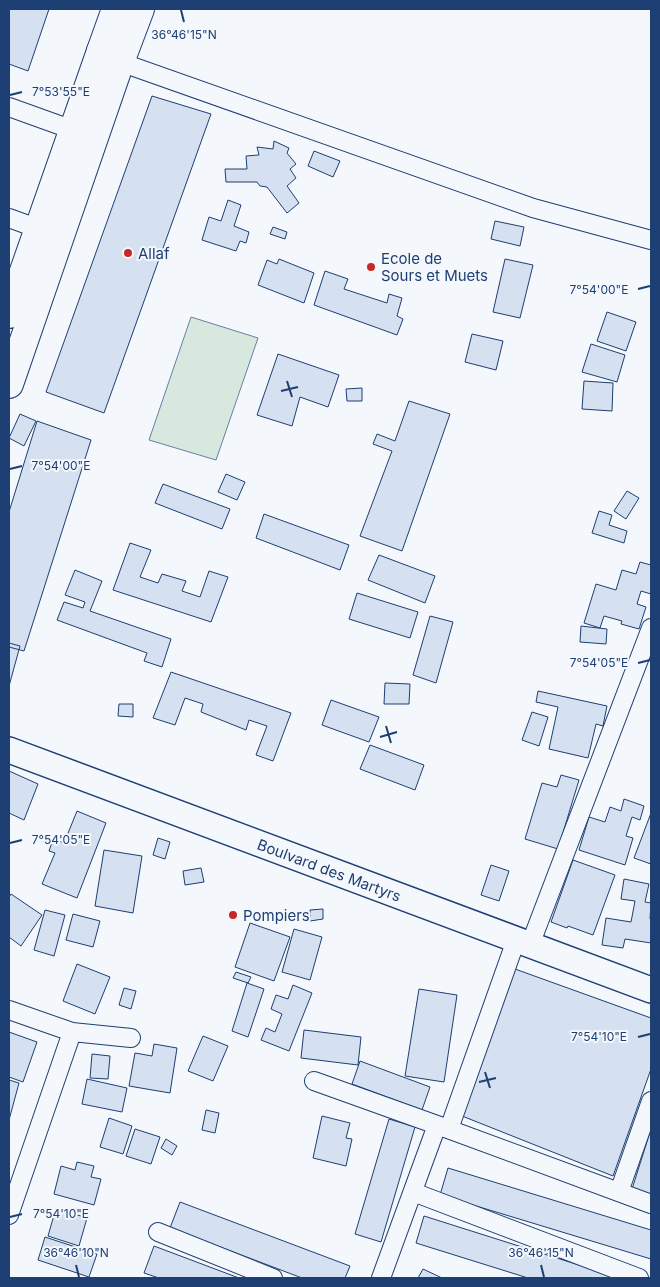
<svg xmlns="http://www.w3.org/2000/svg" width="660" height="1287" viewBox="0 0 660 1287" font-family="Inter,sans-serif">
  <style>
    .green { fill: #d7e8df; stroke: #687fa3 }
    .building { fill: #d5e0f0; stroke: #1d3f73 }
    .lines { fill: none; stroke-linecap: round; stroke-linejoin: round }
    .street-casing { stroke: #1d3f73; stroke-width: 20 }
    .secondary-casing { stroke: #1d3f73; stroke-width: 28 }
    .primary-casing { stroke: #1d3f73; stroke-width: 30 }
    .highway-casing { stroke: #1d3f73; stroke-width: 30 }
    .street { stroke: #f4f7fb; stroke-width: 18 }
    .secondary { stroke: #f4f7fb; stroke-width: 25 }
    .primary { stroke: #f4f7fb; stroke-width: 28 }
    .highway { stroke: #f4f7fb; stroke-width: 28 }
    .ticks { fill: none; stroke: #1d3f73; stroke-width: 2 }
    .poi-dot { fill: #c62828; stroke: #f4f7fb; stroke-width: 2 }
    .labels { text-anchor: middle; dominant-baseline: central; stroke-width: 4; stroke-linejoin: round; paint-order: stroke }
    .poi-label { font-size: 15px; fill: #1d3f73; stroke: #f4f7fb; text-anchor: start }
    .street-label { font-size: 15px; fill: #1d3f73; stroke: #f4f7fb }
    .ticks-label { font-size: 12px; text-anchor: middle; fill: #1d3f73; stroke: #f4f7fb; stroke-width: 4; stroke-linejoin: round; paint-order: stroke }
  </style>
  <rect width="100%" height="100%" fill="#f4f7fb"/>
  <path class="green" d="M191,317L258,338L216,460L149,440Z"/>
  <path class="building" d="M9,9H49L28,71L9,64Z
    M152,96L211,114L104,413L46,392Z
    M274,141L289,148L287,153L296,164L290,169L296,178L287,186L299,203L287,213L267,187L260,186L257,182H226L225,169H247L246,156L259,155L257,147L273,149Z
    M314,151L340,161L333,177L308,166Z
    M228,200L241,205L234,226L249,232L246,243L240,241L236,251L202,240L209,217L221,221Z
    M495,221L524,227L520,246L491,239Z
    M273,227L287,232L285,239L270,234Z
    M279,259L314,273L304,303L258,285L267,260L277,264Z
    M505,259L533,265L520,318L493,312Z
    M325,271L348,279L344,289L387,303L389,294L402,298L397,316L403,319L397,335L314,305Z
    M607,312L636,322L626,351L597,341Z
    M472,334L503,341L496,370L465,362Z
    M591,344L625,355L617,382L582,372Z
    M278,354L339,375L328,407L300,397L292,426L257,415Z
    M584,381L613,383L612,411L582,409Z
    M362,388V401H347L346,389Z
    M409,401L450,414L402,551L360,536L392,451L373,444L377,434L395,441Z
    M20,414L36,421L24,446L9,438Z
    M37,421L91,440L24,651L9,647V512Z
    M226,474L245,482L237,500L218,492Z
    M163,484L230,509L222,529L155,503Z
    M627,491L639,498L626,519L614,511Z
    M599,511L612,515L609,525L627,531L624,543L592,533Z
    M264,514L349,545L340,570L256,538Z
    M130,543L151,550L140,577L158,583L162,574L186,581L182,591L200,597L209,571L228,577L211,622L113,590Z
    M379,555L435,576L425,603L368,580Z
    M640,562L651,565V594L641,591L637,604L646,607L639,629L621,624L622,621L604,616L600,628L584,623L596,584L616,590L622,570L636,574Z
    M75,570L102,581L90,611L171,639L162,667L144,661L147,653L57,620L64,602L83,608L85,602L65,595Z
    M357,593L418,612L410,638L349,619Z
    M430,616L453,622L436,683L413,675Z
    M581,626L607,629L606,644L580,642Z
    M9,643L20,646L9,686Z
    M171,672L291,713L273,761L256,755L267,726L249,720L246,730L201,712L203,704L185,698L175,725L153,718Z
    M385,683L410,684L409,704H384Z
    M538,691L607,706L603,726L596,724L588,758L549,749L558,707L536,702Z
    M331,700L379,717L369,742L322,725Z
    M119,704H133V717L118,716Z
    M532,712L548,717L539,746L522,740Z
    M370,745L424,765L415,790L360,769Z
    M9,771L38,784L24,820L9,813Z
    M561,775L579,780L558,849L525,839L542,783L557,787Z
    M624,799L644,806L640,820L632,817L626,836L633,838L625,865L579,850L589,817L605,822L610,807L621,811Z
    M77,811L106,823L77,898L42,884L55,853L49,851L53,839L64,843Z
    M651,813V864L634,858Z
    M158,838L170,842L165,859L153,855Z
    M104,850L142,856L133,913L95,906Z
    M573,860L615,875L593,935L568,926L567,928L551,922Z
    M491,865L509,871L499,901L481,895Z
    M201,868L204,882L185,885L183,871Z
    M624,879L649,884L645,902L651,903L650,919H651V943L625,939L623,948L602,945L606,918L631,922L635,901L621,899Z
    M11,894L42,915L21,946L9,937V897Z
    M323,909V919L310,921V910Z
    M45,910L65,915L54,956L34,950Z
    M73,914L100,921L93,947L66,940Z
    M250,923L290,937L274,981L235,967Z
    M294,929L322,937L310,980L282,972Z
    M77,964L110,977L95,1014L63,1001Z
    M515,969L651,1018V1069L613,1176L462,1116Z
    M236,972L251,977L248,983L233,978Z
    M247,983L264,989L248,1037L232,1031Z
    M293,985L312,993L289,1051L261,1040L266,1028L275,1032L282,1014L271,1009L276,995L288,999Z
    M124,988L136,991L131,1009L119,1005Z
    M419,989L457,995L444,1082L405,1076Z
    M304,1030L361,1037L358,1065L301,1058Z
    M9,1032L37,1042L23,1082L9,1077Z
    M203,1036L228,1046L213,1081L188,1071Z
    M154,1044L177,1048L170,1093L129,1086L135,1053L152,1056Z
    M92,1054L110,1056L108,1079L90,1078Z
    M360,1061L430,1087L422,1110L352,1084Z
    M87,1079L127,1088L122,1112L82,1104Z
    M9,1080L19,1083L9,1120Z
    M206,1110L219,1113L215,1133L202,1130Z
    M322,1116L350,1123L346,1138L352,1139L346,1166L313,1158Z
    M109,1118L132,1126L123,1154L100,1147Z
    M389,1119L415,1127L381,1242L355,1234Z
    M135,1129L160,1137L151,1164L126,1156Z
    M651,1129V1195L632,1189Z
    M166,1139L177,1146L172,1155L161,1148Z
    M77,1162L94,1166L91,1177L101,1179L94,1205L54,1194L61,1166L75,1170Z
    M448,1168L651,1230V1259L440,1195Z
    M180,1202L350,1266L345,1278H302L170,1228Z
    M56,1208L87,1218L79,1246L48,1236Z
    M424,1216L620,1278H528L416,1243Z
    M45,1237L97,1254L89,1277L38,1260Z
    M154,1246L239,1278H159L144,1273Z
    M423,1269L442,1278H418Z"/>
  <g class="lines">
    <defs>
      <path id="street" d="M120,62L533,208L651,240
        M9,107L73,130
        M9,218L39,229
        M530,945L651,628
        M9,1010L72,1032L131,1038
        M314,1081L437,1125L651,1204
        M449,1129L516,940
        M413,1192L639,1278
        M619,1192L651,1101
        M9,1215L72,1032
        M158,1232L273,1278
        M381,1278L437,1125"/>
      <g id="secondary">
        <path id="s1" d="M9,750L651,990"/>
      </g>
      <path id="primary" d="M9,314L101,51
        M9,384L120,62"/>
      <path id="highway" d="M101,51L116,9
        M120,62L140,9"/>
    </defs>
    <use href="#street" class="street-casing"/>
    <use href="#secondary" class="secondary-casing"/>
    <use href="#primary" class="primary-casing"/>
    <use href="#highway" class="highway-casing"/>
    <use href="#street" class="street"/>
    <use href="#secondary" class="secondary"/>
    <use href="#primary" class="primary"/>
    <use href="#highway" class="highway"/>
  </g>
  <path class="ticks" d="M181,10L184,22M10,95L22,92M638,289L650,286M287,381L292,397M281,391L298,387M10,469L22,466M638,663L650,660M386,726L391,743M380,737L397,732M10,843L22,840M638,1037L650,1034M485,1072L490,1088M479,1082L496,1078M10,1217L22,1214M76,1265L79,1277M541,1265L544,1277"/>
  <g class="poi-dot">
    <circle cx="128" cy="253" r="5"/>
    <circle cx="371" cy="267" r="5"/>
    <circle cx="233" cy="915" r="5"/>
  </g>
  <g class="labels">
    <g class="poi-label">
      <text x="138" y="253">Allaf</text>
      <text x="381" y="258">Ecole de<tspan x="381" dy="17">Sours et Muets</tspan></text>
      <text x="243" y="915">Pompiers</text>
    </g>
    <g class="street-label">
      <text stroke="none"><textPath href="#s1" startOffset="342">Boulvard des Martyrs</textPath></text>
    </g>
  </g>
  <g class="ticks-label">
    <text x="184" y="39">36°46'15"N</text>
    <text x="61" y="96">7°53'55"E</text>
    <text x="599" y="294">7°54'00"E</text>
    <text x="61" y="470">7°54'00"E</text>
    <text x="599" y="667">7°54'05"E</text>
    <text x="61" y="844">7°54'05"E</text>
    <text x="599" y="1041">7°54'10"E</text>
    <text x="61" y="1218">7°54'10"E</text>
    <text x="76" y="1257">36°46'10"N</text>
    <text x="541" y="1257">36°46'15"N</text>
  </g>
  <rect width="660" height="1287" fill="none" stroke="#1d3f73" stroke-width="20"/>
</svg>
